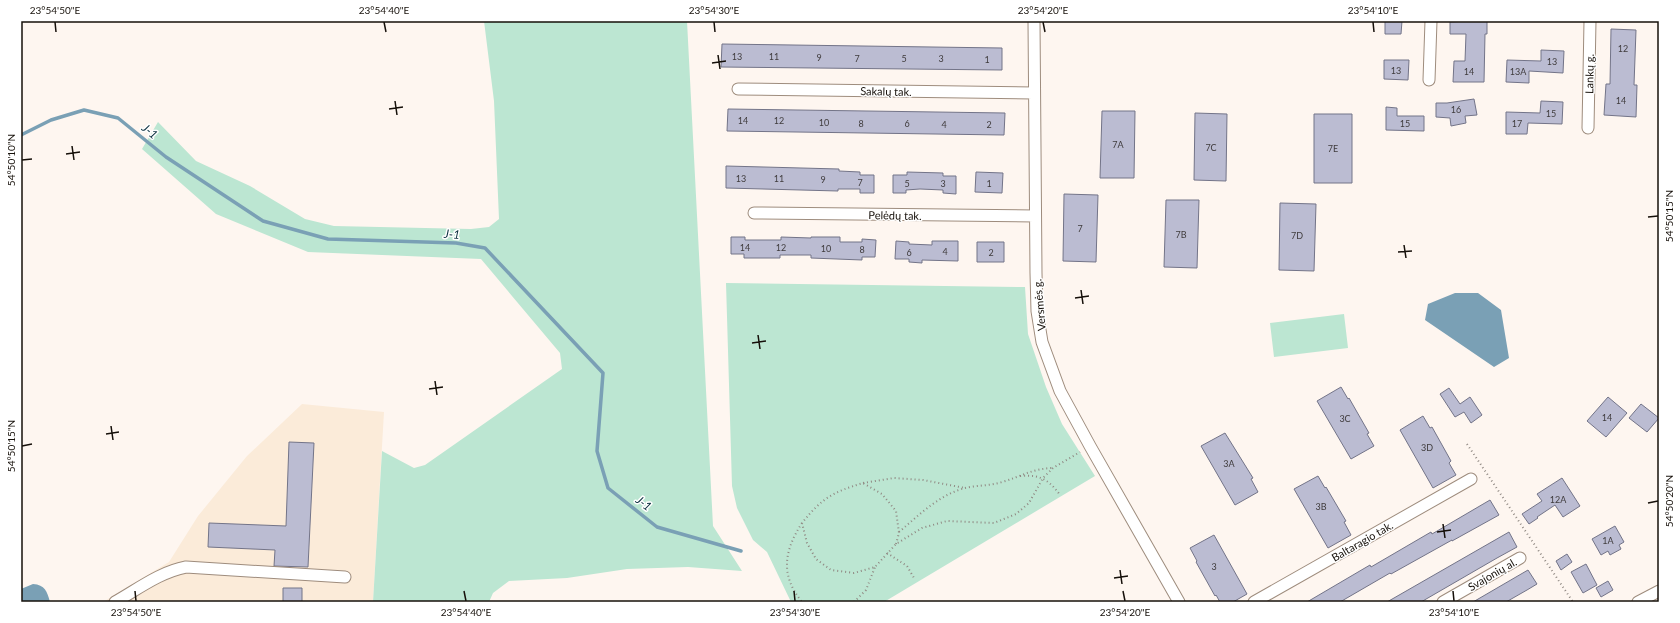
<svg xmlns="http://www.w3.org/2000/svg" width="1680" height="623" viewBox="0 0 1680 623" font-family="Lato,sans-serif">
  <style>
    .industrial { fill: #fbebd9 }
    .green { fill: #bce6d2 }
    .water { fill: #7aa0b5 }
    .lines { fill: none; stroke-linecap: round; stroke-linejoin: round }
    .stream { stroke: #7aa0b5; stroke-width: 3.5 }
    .building { fill: #bbbcd2; stroke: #737488 }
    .street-casing { stroke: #9e8c7d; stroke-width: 13 }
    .path { stroke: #908983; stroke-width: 2; stroke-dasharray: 1 3; stroke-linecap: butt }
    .street { stroke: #fff; stroke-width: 11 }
    .ticks { fill: none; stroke: #16100a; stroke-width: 1.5 }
    .labels { text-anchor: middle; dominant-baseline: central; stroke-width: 3; stroke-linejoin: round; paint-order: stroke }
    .number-label { font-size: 9px; fill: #3f3b3c }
    .street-label { font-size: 11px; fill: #16100a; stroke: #fff }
    .water-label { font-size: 12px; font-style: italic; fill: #0a2e3e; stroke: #fff }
    .neatline { fill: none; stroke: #16100a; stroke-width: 1.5 }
    .ticks-label { font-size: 10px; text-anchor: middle; fill: #16100a }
  </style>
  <rect width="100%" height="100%" fill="#fef6f0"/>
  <path class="industrial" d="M302,404L384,412L373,602H103L169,562L198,516L247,456Z"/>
  <path class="green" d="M484,21H687L713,526L742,571L688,567L627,569L567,578L509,581L493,593L489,602H373L382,451L414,468L425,465L562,369L560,353L481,259L308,252L216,214L142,149L158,122L196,161L250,186L305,219L334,226L471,229L489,227L499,219L494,101Z
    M726,283L1025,287L1028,334L1046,387L1062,424L1095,476L884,602H791L767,552L753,540L737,508L732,486Z
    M1344,314L1348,348L1274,357L1270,323Z"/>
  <path class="water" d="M1455,293H1478L1501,310L1509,358L1494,367L1425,320L1428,304Z
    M33,584C45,585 47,591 50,602H21V589Z"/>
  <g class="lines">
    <path class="stream" d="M21,135L51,120L84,110L118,118L166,157L263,221L328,239L456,243L485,248L603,373L597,451L608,488L657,527L741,551"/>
  </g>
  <path class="building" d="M1385,21H1402L1401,34H1385Z
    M1467,21H1487V34H1485L1484,82H1453L1454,61H1465L1466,34H1450V22Z
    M1611,29L1636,30L1634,85H1637L1636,117L1604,115L1606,84H1610Z
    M722,44L1002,48V70L721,67Z
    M1541,50L1564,51L1563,73L1529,71V83L1506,82L1507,60L1541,61Z
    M1384,60H1409L1408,80L1384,79Z
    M1474,99L1477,115L1465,116L1466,123L1451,126L1450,118L1436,117V103H1447Z
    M1541,101L1563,102L1562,124L1528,123L1527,134H1506V112L1540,113Z
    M1386,107L1397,108V116H1424V131L1386,130Z
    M728,109L1005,113L1004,135L727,131Z
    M1102,111H1135L1134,178H1100Z
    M1195,113L1227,114L1226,181L1194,180Z
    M1314,114H1352V183H1314Z
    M726,166L839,169V171L860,172V175H874V193H860V189H838V191L726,188Z
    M907,172L943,173V176H956V194L943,193V190L920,189L906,190V193H893V175H907Z
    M976,172L1003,173L1002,193L975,192Z
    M1064,194L1098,195L1096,262L1063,261Z
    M1166,200H1199L1197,268L1164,267Z
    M1280,203L1316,204L1314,271L1279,270Z
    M731,237H745V240H781V237L811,238V237H840V242H862V239L876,240L875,257H862V260L811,258V255H780V258H744V254H731Z
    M896,241L909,242V244L932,245V241H958V261L922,260V263L909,262V259H895Z
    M977,242H1004V262H977Z
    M1341,387L1348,399L1349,398L1369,433L1367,434L1374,446L1351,459L1317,401Z
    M1449,388L1460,404L1470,397L1482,415L1471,423L1464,412L1455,417L1440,394Z
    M1608,397L1627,413L1606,437L1587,421Z
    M1641,404L1659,418L1647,432L1629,418Z
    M1423,416L1430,428L1432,427L1451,461L1449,463L1456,475L1433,488L1400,430Z
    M1225,433L1253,478L1251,479L1258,492L1235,505L1201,446Z
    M289,442L314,443L308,567L274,566L275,550L208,547L209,523L286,526Z
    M1318,476L1325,488L1326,487L1346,521L1344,522L1351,535L1328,548L1294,489Z
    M1562,478L1580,506L1563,517L1555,505L1537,517L1538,518L1529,524L1522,514L1542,501L1537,494Z
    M1490,500L1499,515L1452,541V540L1391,574L1390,573L1340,602H1307L1370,565L1371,567L1431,532L1432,534Z
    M1615,526L1624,542L1619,545L1621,549L1610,555L1608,551L1601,555L1592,539Z
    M1509,532L1517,547L1497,558L1421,602H1387Z
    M1214,535L1247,594L1233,602H1220L1216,595L1215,596L1196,562L1197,561L1190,548Z
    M1567,554L1572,562L1561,570L1556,561Z
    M1586,564L1597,585L1583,593L1571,572Z
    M1528,570L1537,584L1527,590L1506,602H1473Z
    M1608,581L1613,590L1601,597L1596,588Z
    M283,588H302V602H283Z"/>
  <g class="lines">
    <defs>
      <path id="street" d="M1034,21L1036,273L1037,311L1042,342L1060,391L1090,446L1179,602
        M1429,80L1431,21
        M738,89L1034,93
        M1588,128L1590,21
        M754,213L1035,216
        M115,602C138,589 160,572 186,567L345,577
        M1254,602L1471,479
        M1443,602L1520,558
        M1638,602L1659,591"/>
    </defs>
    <use href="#street" class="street-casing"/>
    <path class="path" d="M1467,444L1573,602
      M1020,476C1040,474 1049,480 1060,495
      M863,483L894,478L923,480L965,488
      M802,523C784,551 780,575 802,602
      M899,532C919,515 939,495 965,488C977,485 990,486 1002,482C1020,477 1031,469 1052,468
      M896,544L899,533L896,511L882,494L863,483C833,492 822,498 802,523L807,543L816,559L831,570L854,573L875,567L896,544L922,528L947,521L994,523L1016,514L1029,503L1043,478L1053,468L1080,452
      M887,553L907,566L914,578
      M854,602L866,590L875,567"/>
    <use href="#street" class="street"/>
  </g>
  <path class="ticks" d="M55,22L56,32M384,22L386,32M714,22L715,32M1043,22L1045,32M1373,22L1374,32M718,55L720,69M712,63L726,61M395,101L397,115M389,109L403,107M72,146L74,160M66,154L80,152M22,160L32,159M1648,217L1658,216M1404,245L1406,258M1398,252L1412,251M1081,290L1083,304M1075,298L1089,296M758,335L760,349M752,343L766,341M435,381L437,395M429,389L443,387M111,426L113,440M106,434L119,432M22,446L32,444M1648,503L1658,501M1443,524L1445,538M1437,532L1451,530M1120,570L1122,584M1114,578L1128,576M135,591L136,601M464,591L466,601M794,591L795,601M1123,591L1125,601M1453,591L1454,601"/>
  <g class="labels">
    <g class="number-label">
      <text x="1623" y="48">12</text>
      <text x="737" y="56">13</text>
      <text x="774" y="56">11</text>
      <text x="819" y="57">9</text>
      <text x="857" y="58">7</text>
      <text x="904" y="58">5</text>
      <text x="941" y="58">3</text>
      <text x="987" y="59">1</text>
      <text x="1552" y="61">13</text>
      <text x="1396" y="70">13</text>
      <text x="1469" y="71">14</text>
      <text x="1518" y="71">13A</text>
      <text x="1621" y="100">14</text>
      <text x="1456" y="109">16</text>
      <text x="1551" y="113">15</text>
      <text x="743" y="120">14</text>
      <text x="779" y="120">12</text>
      <text x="824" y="122">10</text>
      <text x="861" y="123">8</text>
      <text x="907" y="123">6</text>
      <text x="1405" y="123">15</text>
      <text x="1517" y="123">17</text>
      <text x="944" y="124">4</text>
      <text x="989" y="124">2</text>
      <text x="1118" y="144">7A</text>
      <text x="1211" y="147">7C</text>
      <text x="1333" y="148">7E</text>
      <text x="741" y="178">13</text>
      <text x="779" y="178">11</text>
      <text x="823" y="179">9</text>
      <text x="860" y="182">7</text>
      <text x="907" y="183">5</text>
      <text x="943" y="183">3</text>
      <text x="989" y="183">1</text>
      <text x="1080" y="228">7</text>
      <text x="1181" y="234">7B</text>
      <text x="1297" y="235">7D</text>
      <text x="745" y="247">14</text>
      <text x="781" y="247">12</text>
      <text x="826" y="248">10</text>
      <text x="862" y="249">8</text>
      <text x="945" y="251">4</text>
      <text x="909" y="252">6</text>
      <text x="991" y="252">2</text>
      <text x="1607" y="417">14</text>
      <text x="1345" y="418">3C</text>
      <text x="1427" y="447">3D</text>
      <text x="1229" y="463">3A</text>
      <text x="1558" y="499">12A</text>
      <text x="1321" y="506">3B</text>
      <text x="1608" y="540">1A</text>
      <text x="1214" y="566">3</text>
    </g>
    <g class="street-label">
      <text transform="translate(1589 74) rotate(-89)">Lankų g.</text>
      <text transform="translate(886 91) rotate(1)">Sakalų tak.</text>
      <text transform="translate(895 215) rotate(1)">Pelėdų tak.</text>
      <text transform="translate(1039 305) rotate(-95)">Versmės g.</text>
      <text transform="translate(1362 541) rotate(-30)">Baltaragio tak.</text>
      <text transform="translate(1492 574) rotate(-30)">Svajonių al.</text>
    </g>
    <g class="water-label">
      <text transform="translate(150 131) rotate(39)">J-1</text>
      <text transform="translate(452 234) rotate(5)">J-1</text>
      <text transform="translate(644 503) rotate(37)">J-1</text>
    </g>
  </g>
  <rect width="1680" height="623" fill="none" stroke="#ffffff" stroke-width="44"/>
  <rect x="22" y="22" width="1636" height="579" class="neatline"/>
  <g class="ticks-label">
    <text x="55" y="14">23°54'50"E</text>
    <text x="384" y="14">23°54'40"E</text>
    <text x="714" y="14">23°54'30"E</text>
    <text x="1043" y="14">23°54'20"E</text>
    <text x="1373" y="14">23°54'10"E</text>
    <text transform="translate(11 160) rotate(-90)" y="4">54°50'10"N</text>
    <text transform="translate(1669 216) rotate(-90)" y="4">54°50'15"N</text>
    <text transform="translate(11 446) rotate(-90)" y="4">54°50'15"N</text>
    <text transform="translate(1669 501) rotate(-90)" y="4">54°50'20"N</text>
    <text x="136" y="616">23°54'50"E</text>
    <text x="466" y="616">23°54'40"E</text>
    <text x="795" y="616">23°54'30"E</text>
    <text x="1125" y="616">23°54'20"E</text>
    <text x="1454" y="616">23°54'10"E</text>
  </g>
</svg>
